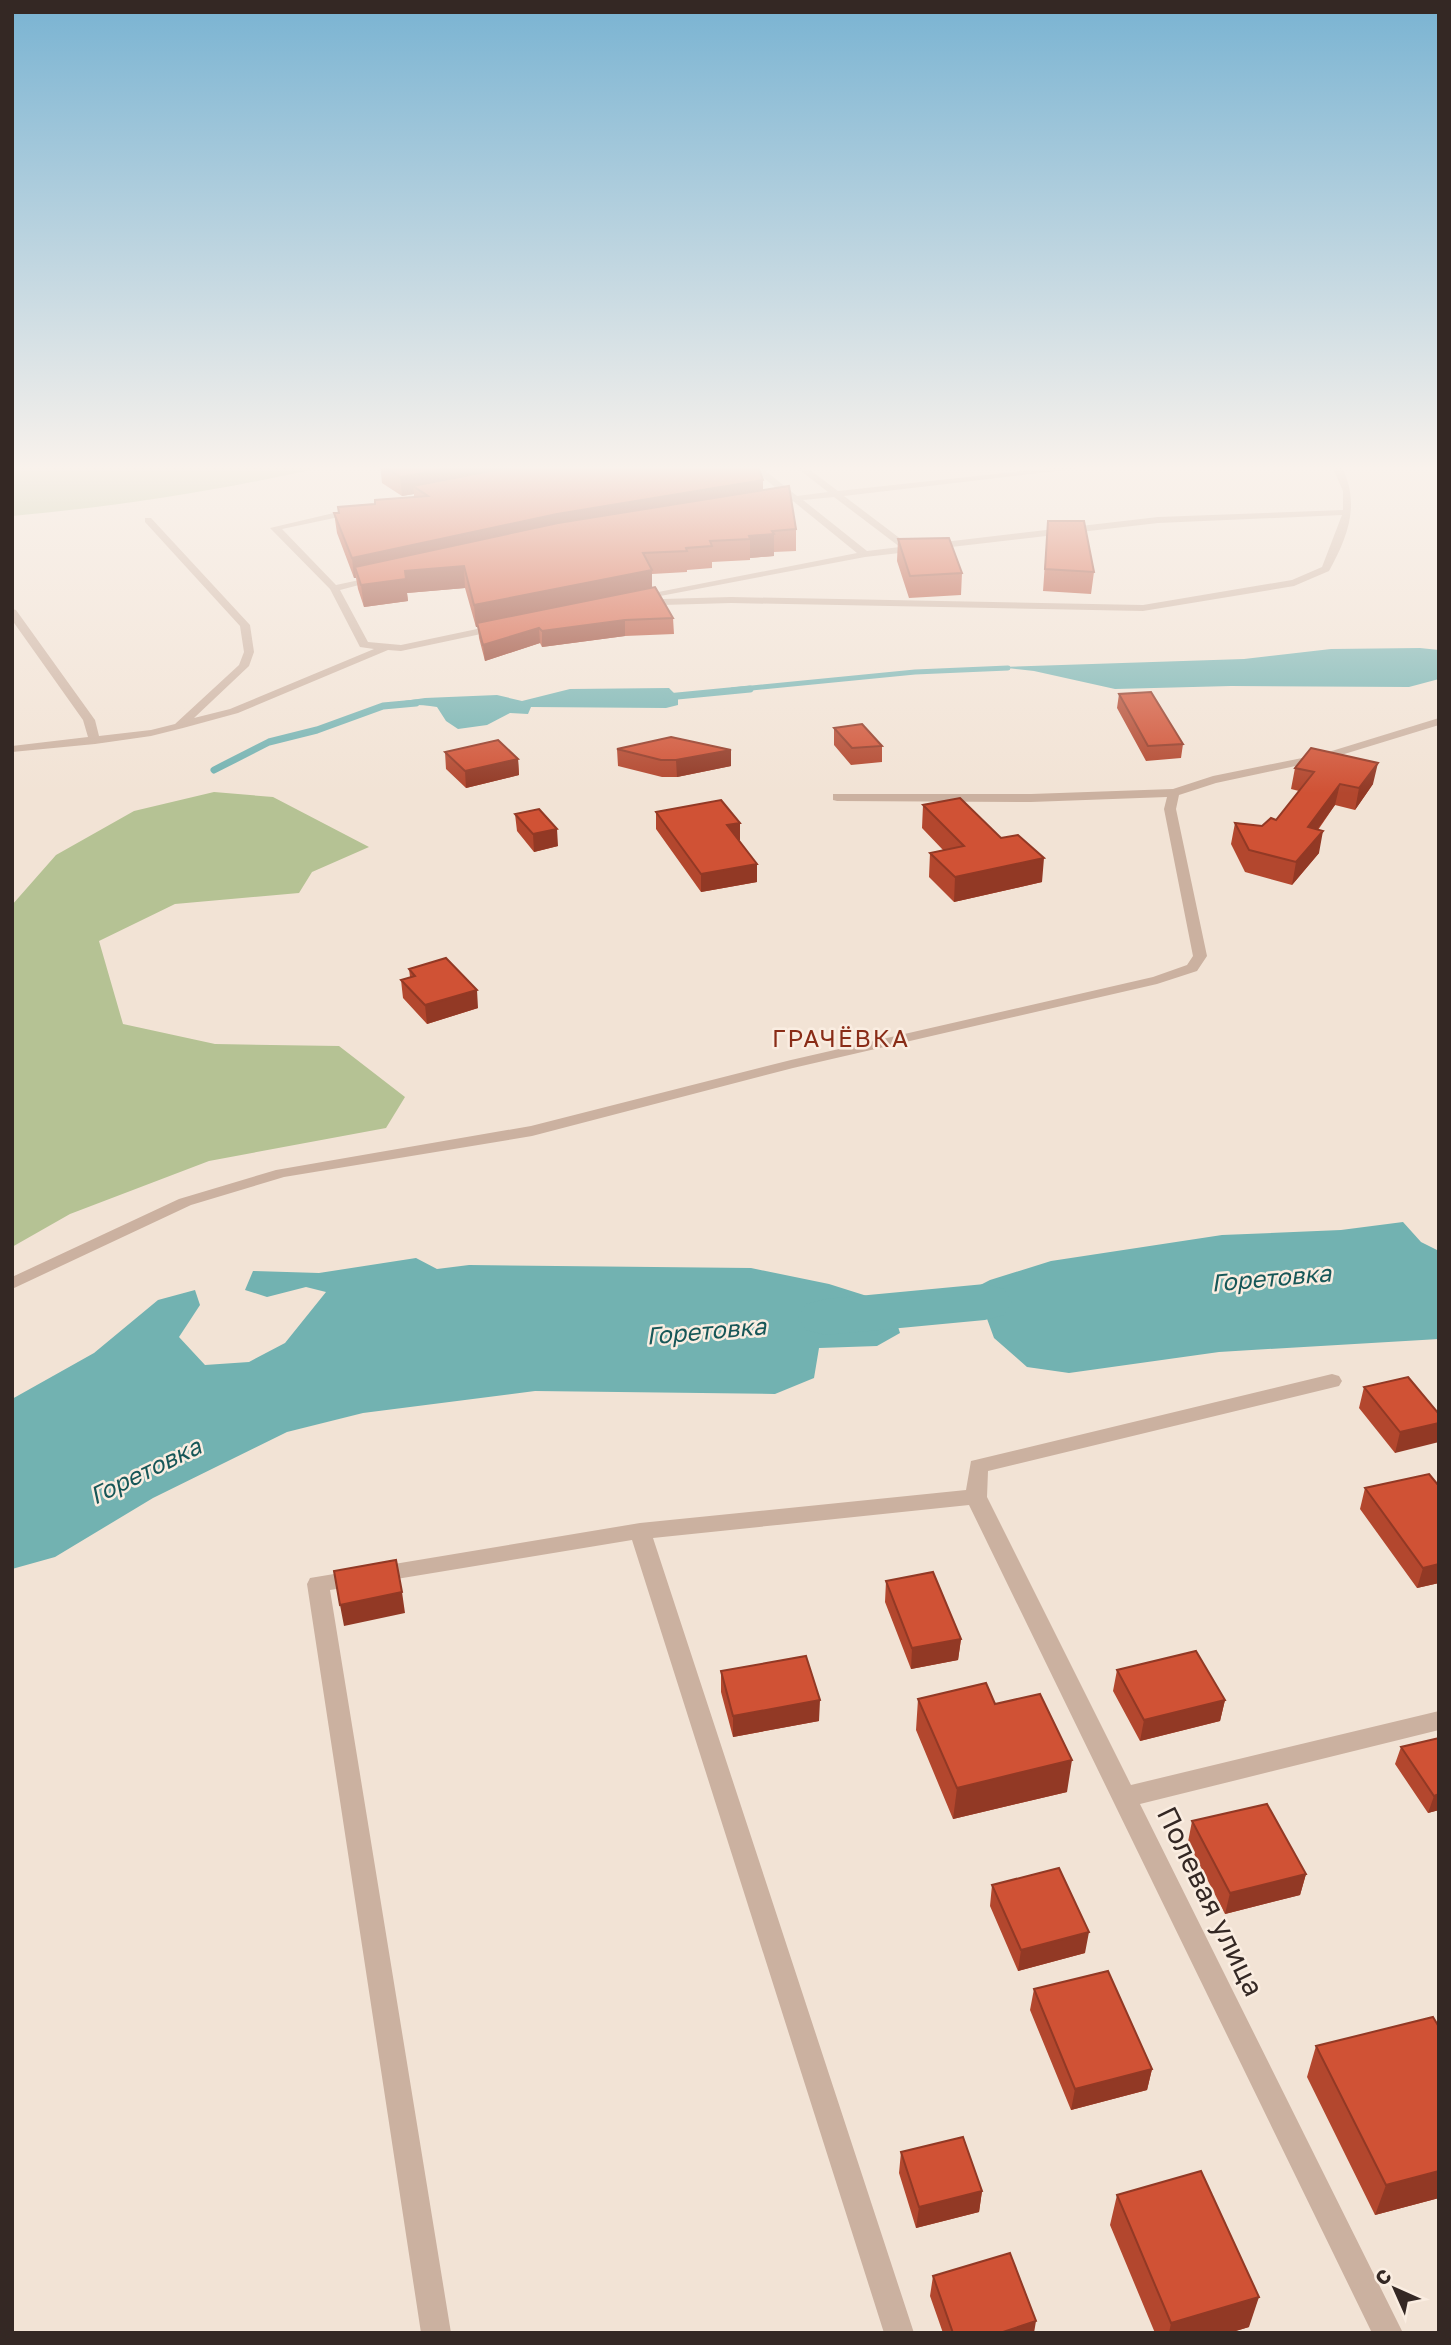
<svg xmlns="http://www.w3.org/2000/svg" width="1451" height="2345" viewBox="0 0 1451 2345" font-family="'Golos Text',sans-serif">
  <style>
    .green { fill: #b5c294 }
    .water { fill: #72b2b1 }
    .lines { fill: none; stroke-linecap: round; stroke-linejoin: round }
    .stream-far1 { stroke: #72b2b1; stroke-width: 5 }
    .stream { stroke: #72b2b1; stroke-width: 7 }
    .river { fill: #72b2b1; fill-rule: evenodd }
    .lane { fill: #cbb1a0; fill-rule: evenodd }
    .street { fill: #cbb1a0; fill-rule: evenodd }
    .wall { fill: #b3472e }
    .shaded-wall { fill: #923925 }
    .building { fill: #d05235; stroke: #923925; stroke-width: 2 }
    .labels { text-anchor: middle; dominant-baseline: central; stroke-width: 5; stroke-linejoin: round; paint-order: stroke }
    .neighbourhood-label { font-size: 24px; letter-spacing: 2px; fill: #892c17; stroke: #faede1 }
    .water-label { font-size: 24px; font-style: italic; fill: #175758; stroke: #faede1 }
    .near-street-label { font-size: 28px; fill: #342824; stroke: #faede1 }
  </style>
  <rect width="100%" height="100%" fill="#f2e3d5"/>
  <path class="green" d="M12,464H337C229,489 122,506 12,516Z
    M214,792L273,797L369,847L312,872L299,893L175,904L99,941L123,1024L215,1044L339,1046L405,1097L386,1128L209,1161L70,1214L12,1247V905L56,855L134,811Z"/>
  <path class="water" d="M1420,648L1439,650V679L1409,687L1231,686L1115,689L1034,671L999,667L1244,659L1331,649Z
    M669,688L678,697V705L666,708L531,707L528,714L510,713L487,725L458,729L446,721L437,707C401,701 380,707 346,719L383,704L425,698L497,695L522,701L570,689Z
    M1403,1222L1421,1242L1439,1251V1339L1219,1352L1069,1373L1027,1367L994,1338L986,1316C963,1313 948,1322 925,1322L916,1308L918,1298L959,1296L990,1280L1051,1261L1222,1235L1341,1230Z
    M416,1258L437,1269L469,1265L751,1268L829,1284L886,1302L893,1311L900,1333L877,1346L819,1348L814,1378L775,1394L535,1391L363,1413L287,1432L153,1498L55,1557L12,1569V1399L94,1353L158,1300L195,1290L200,1305L179,1337L205,1365L249,1362L285,1343L326,1292L306,1287L267,1297L245,1290L253,1271L319,1273Z"/>
  <g class="lines">
    <path class="stream-far1" d="M732,690L915,672L1008,668"/>
    <path class="stream" d="M667,697L750,689
      M214,770L269,742L317,730L383,706L416,703"/>
    <path class="river" d="M985,1284L1004,1289L1012,1302L1004,1315L985,1320L826,1335L806,1330L798,1317L806,1304L826,1299Z"/>
    <path class="lane" d="M747,464H757L797,496L828,492L792,464H802L838,491L1086,464H1117L844,496L910,546L1158,517L1343,510V491L1331,464H1340C1361,501 1349,535 1329,571L1294,586L1143,611L731,603L663,605L658,602L663,599L731,597L1143,605L1292,580L1322,567L1342,515L1158,523L865,557L634,601L633,599L638,596L857,553L793,501L769,503V499L787,497ZM834,497L900,547L867,551L803,500Z
      M355,508L358,509V513L282,529L336,585L378,576V580L340,590L368,642L401,645L496,625L500,626V630L401,651L388,650L238,713L183,728L151,736L95,744L12,752V746L88,737L83,720L12,620V609L16,610L95,720L99,736L151,730L175,724L239,665L244,652L240,626L145,522V518H151L250,625L254,652L249,666L194,718L230,709L374,649L360,647L330,589L270,528Z
      M1439,718V725L1328,759L1216,783L1179,795L1176,809L1207,956L1197,971L1157,984L793,1068L532,1136L284,1177L191,1205L12,1289V1277L179,1199L276,1170L531,1126L791,1060L1153,977L1187,965L1193,956L1164,809L1167,797L1031,802L837,801L833,800V794H1031L1173,789L1213,776L1322,754Z"/>
    <path class="street" d="M1332,1374L1339,1376L1342,1381L1339,1386L988,1471L987,1497L1131,1785L1439,1711V1730L1140,1804L1403,2333H1372L969,1505L653,1538L914,2333H884L632,1540L330,1590L451,2333H421L307,1584L310,1578L640,1523L966,1490L971,1461Z"/>
  </g>
  <path class="wall" d="M380,464H757L763,480V490L796,529V551L774,552V556L750,558V560L712,562V568L687,570V572L652,574V588L673,618L674,634L625,636L542,647L540,643L485,661L479,638L478,627H476L465,588L407,593L408,601L364,607L358,589L356,578H354L337,533L334,513L414,497V494L402,496L382,483Z
    M1048,521L1094,572L1091,594L1043,591Z
    M898,539L962,573L961,595L909,598L897,561Z
    M1119,694L1183,744L1181,758L1146,761L1117,708Z
    M834,728L882,746V762L851,765L834,745Z
    M617,749L731,750V766L677,777H662L618,766Z
    M445,752L518,759L519,775L466,788L446,769Z
    M1295,768L1373,784L1355,810L1335,805L1318,830L1319,853L1292,885L1245,872L1231,844L1235,823L1262,826L1276,820L1299,791L1291,789Z
    M923,805L1042,882L954,902L929,877L930,853L943,850L922,828Z
    M656,812L740,840H738L757,882L701,892L656,829Z
    M515,814L558,846L534,852L517,831Z
    M409,969L478,1008L427,1024L403,998L401,980L410,977Z
    M1364,1387L1439,1414L1395,1453L1359,1408Z
    M1365,1488L1439,1583L1417,1588L1360,1509Z
    M886,1581L961,1639L958,1660L911,1669L885,1602Z
    M1117,1670L1225,1700L1220,1721L1140,1741L1113,1691Z
    M721,1671L819,1721L733,1737L721,1692Z
    M918,1699L995,1704L1067,1792L953,1819L916,1730Z
    M1439,1738V1810L1428,1813L1395,1764L1401,1747Z
    M1192,1821L1306,1874L1300,1895L1225,1914L1188,1842Z
    M992,1885L1085,1953L1018,1971L990,1906Z
    M1034,1989L1152,2069L1147,2090L1071,2110L1030,2010Z
    M1316,2046L1439,2198L1375,2215L1307,2077Z
    M901,2152L982,2191L979,2212L916,2228L899,2173Z
    M1117,2195L1249,2327L1229,2333H1155L1110,2225Z
    M933,2276L1034,2333H943L930,2296Z"/>
  <path class="shaded-wall" d="M473,464H580L413,486L414,494L402,496L400,477Z
    M763,480V499L355,567L356,578H354L352,558L557,514Z
    M774,534V556L750,558V539L749,536Z
    M464,566L465,588L407,593L408,601L364,607L361,585L405,571Z
    M652,570V592L477,623L478,627H476L474,605Z
    M625,620V636L542,647V631Z
    M539,628L540,643L485,661L483,645Z
    M731,750V766L677,777L676,760Z
    M518,759L519,775L466,788L465,771Z
    M1378,763L1373,784L1355,810L1359,788Z
    M1340,784L1335,805L1303,849L1308,827Z
    M740,823V840L727,842V825Z
    M557,829L558,846L534,852L533,834Z
    M1323,831L1319,853L1292,885L1296,862Z
    M1044,858L1042,882L954,902L955,877Z
    M757,864V882L701,892V874Z
    M477,990L478,1008L427,1024L425,1005Z
    M1439,1423V1442L1395,1453L1400,1432Z
    M1439,1564V1583L1417,1588L1423,1568Z
    M402,1592L405,1613L344,1626L340,1605Z
    M961,1639L958,1660L911,1669L912,1648Z
    M820,1700L819,1721L733,1737V1716Z
    M1225,1700L1220,1721L1140,1741L1144,1720Z
    M1072,1760L1067,1792L953,1819L957,1788Z
    M1439,1794V1810L1428,1813L1434,1796Z
    M1306,1874L1300,1895L1225,1914L1230,1893Z
    M1089,1932L1085,1953L1018,1971L1021,1950Z
    M1152,2069L1147,2090L1071,2110L1075,2089Z
    M1439,2171V2198L1375,2215L1386,2185Z
    M982,2191L979,2212L916,2228L919,2207Z
    M1259,2297L1249,2327L1229,2333H1169L1171,2323Z
    M1036,2321L1034,2333H1000Z"/>
  <path class="building" d="M381,464H473L400,477Z
    M527,464H757L763,480L557,514L352,558L334,513H339L338,507L375,504V500L428,496L413,486Z
    M789,486L796,529L772,531L774,534L749,536L750,539L710,541L712,546L686,548L687,551L643,553L652,570L474,605L464,566L405,571L406,579L361,585L355,567L558,523Z
    M1048,521H1084L1094,572L1045,569Z
    M949,538L962,573L910,576L898,539Z
    M655,587L673,618L625,620L542,631L539,628L483,645L477,623Z
    M1151,692L1183,744L1148,746L1119,694Z
    M862,724L882,746L852,748L834,728Z
    M671,737L731,750L676,760H661L617,749Z
    M498,740L518,759L465,771L445,752Z
    M1311,748L1378,763L1359,788L1340,784L1308,827L1323,831L1296,862L1249,850L1235,823L1262,826L1271,818L1276,820L1314,772L1295,768Z
    M960,798L1001,838L1018,835L1044,858L955,877L930,853L964,846L923,805Z
    M721,800L740,823L727,825L757,864L701,874L656,812Z
    M539,809L557,829L533,834L515,814Z
    M446,958L477,990L425,1005L401,980L415,976L409,969Z
    M1408,1377L1439,1414V1423L1400,1432L1364,1387Z
    M1429,1474L1439,1486V1564L1423,1568L1365,1488Z
    M396,1560L402,1592L340,1605L334,1571Z
    M933,1572L961,1639L912,1648L886,1581Z
    M1196,1651L1225,1700L1144,1720L1117,1670Z
    M806,1656L820,1700L733,1716L721,1671Z
    M986,1683L995,1704L1040,1694L1072,1760L957,1788L918,1699Z
    M1439,1738V1794L1434,1796L1401,1747Z
    M1267,1804L1306,1874L1230,1893L1192,1821Z
    M1059,1868L1089,1932L1021,1950L992,1885Z
    M1108,1971L1152,2069L1075,2089L1034,1989Z
    M1433,2017L1439,2027V2171L1386,2185L1316,2046Z
    M963,2137L982,2191L919,2207L901,2152Z
    M1201,2171L1259,2297L1171,2323L1117,2195Z
    M1010,2253L1036,2321L1000,2333H953L933,2276Z"/>
  <linearGradient id="sky" x2="0" y2="1"><stop stop-color="#79b3d2"/><stop offset="0.59" stop-color="#f9f2ec"/><stop offset="1" stop-color="#f9f2ec" stop-opacity="0"/></linearGradient>
  <rect width="1451" height="793" fill="url(#sky)"/>
  <g class="labels">
    <g class="neighbourhood-label">
      <text x="841" y="1037">ГРАЧЁВКА</text>
    </g>
    <g class="water-label">
      <text transform="translate(1271 1277) rotate(-5)">Горетовка</text>
      <text transform="translate(706 1330) rotate(-5)">Горетовка</text>
      <text transform="translate(145 1470) rotate(-26)">Горетовка</text>
    </g>
    <g class="near-street-label">
      <text transform="translate(1211 1901) rotate(64)">Полевая улица</text>
    </g>
  </g>
  <rect width="1451" height="2345" fill="none" stroke="#342824" stroke-width="28"/>
  <g transform="translate(1395 2289) rotate(315)" stroke="#faede1" stroke-width="5" paint-order="stroke">
  <path d="M0-5L12 26L0 18L-12 26Z" fill="#342824"/>
  <text y="-10" font-size="19" font-weight="bold" text-anchor="middle" fill="#342824">С</text>
  </g>
</svg>
